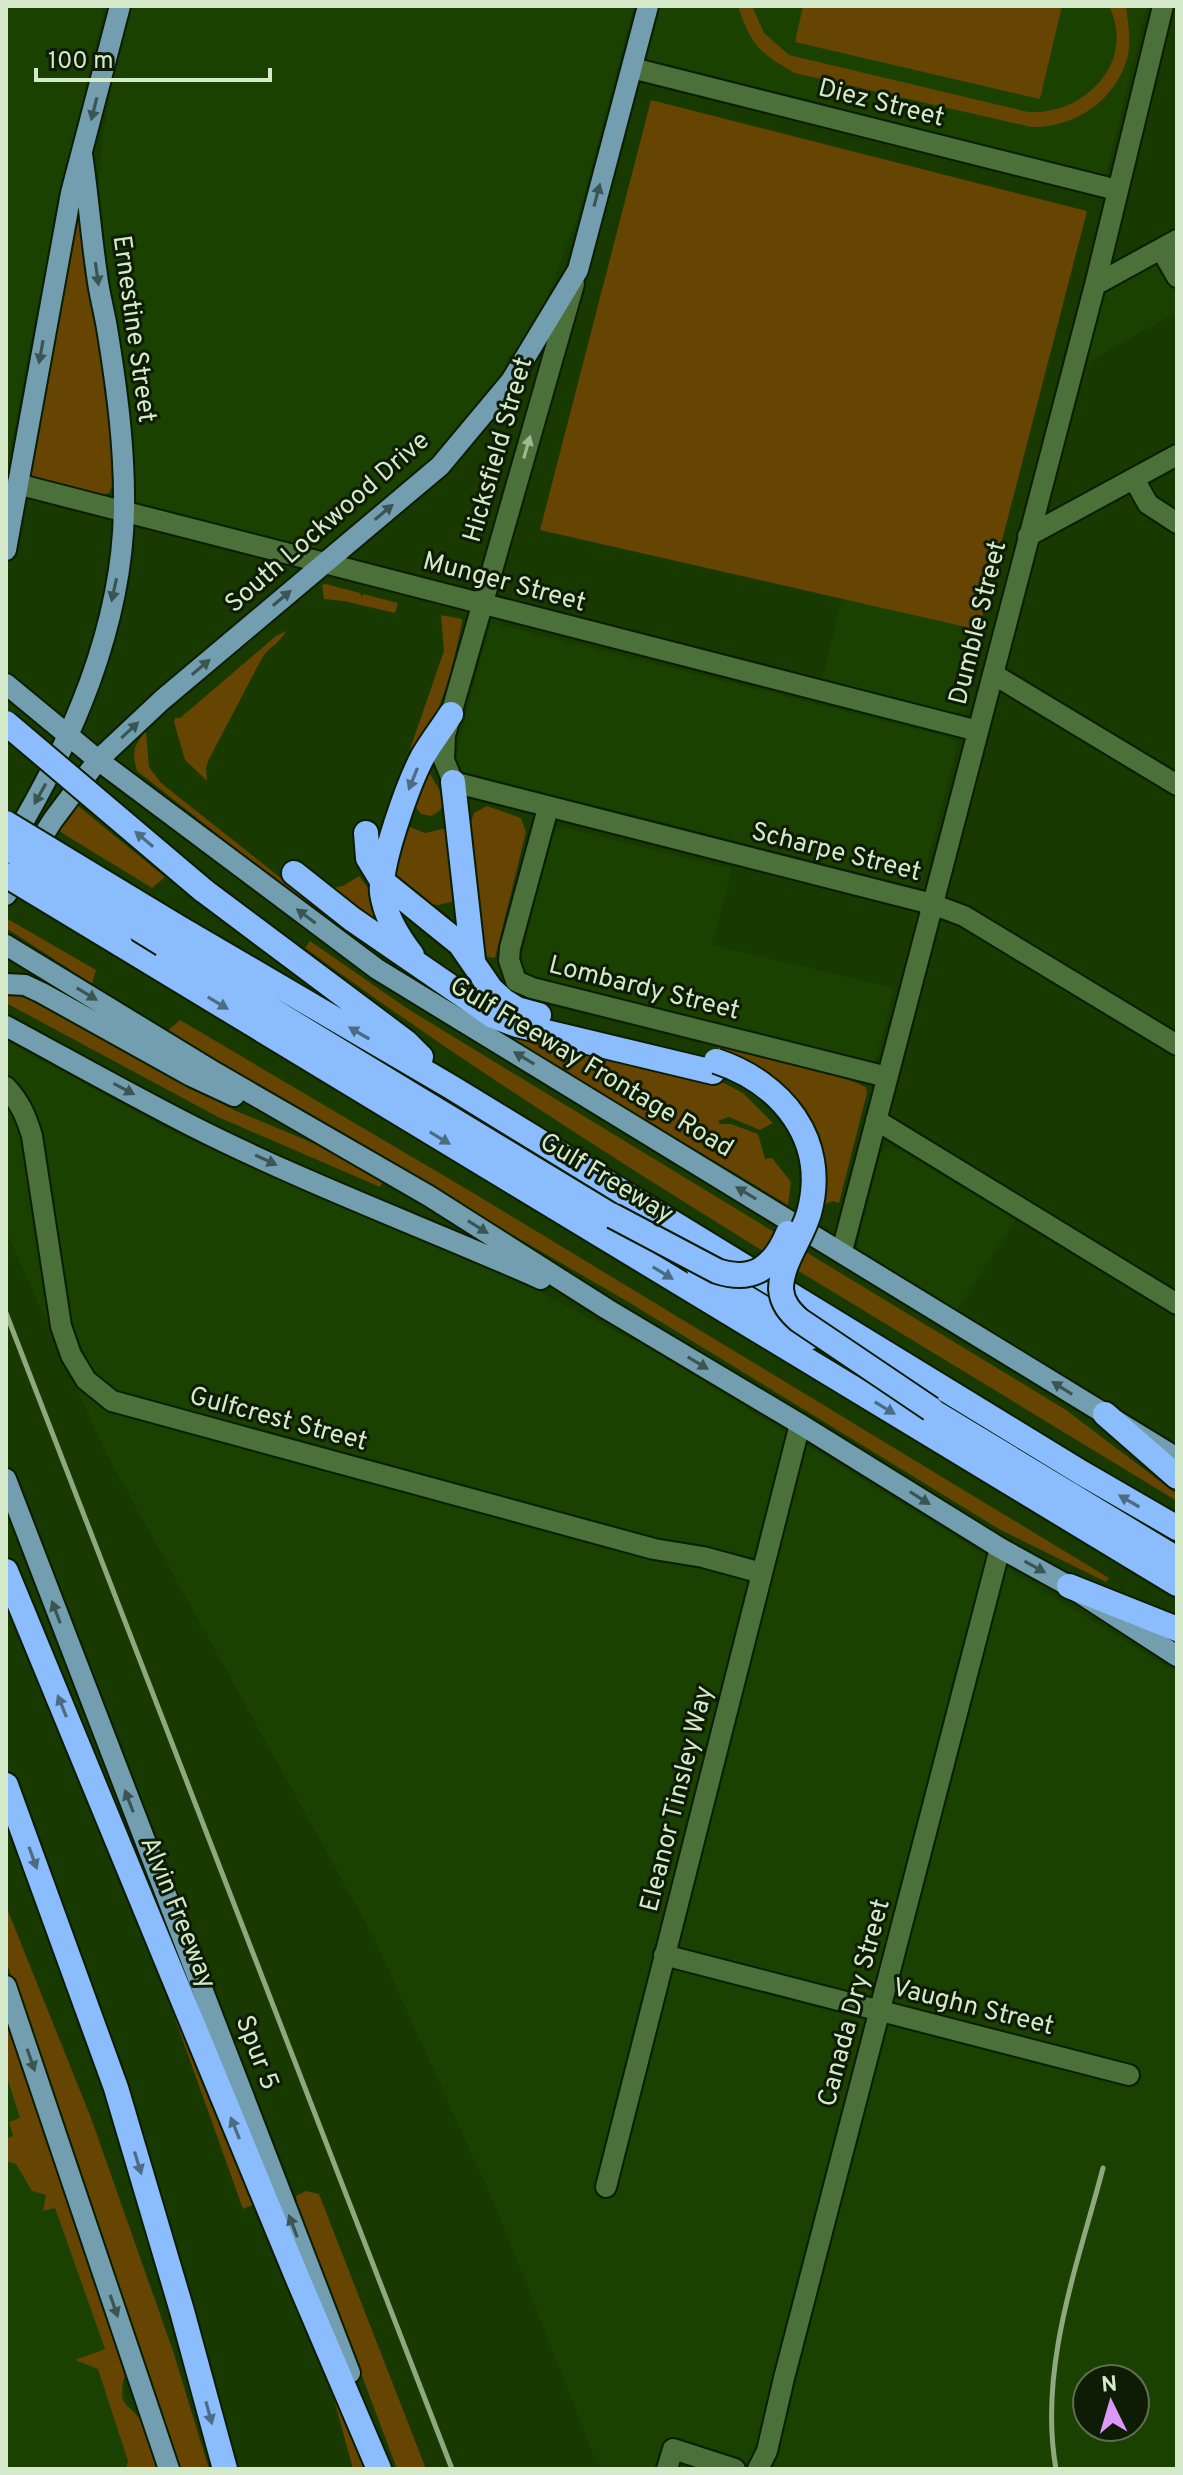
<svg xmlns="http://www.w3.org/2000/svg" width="1183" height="2475" viewBox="0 0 1183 2475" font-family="Overpass,sans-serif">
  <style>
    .built { fill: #1b4100; fill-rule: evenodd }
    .green { fill: #664402 }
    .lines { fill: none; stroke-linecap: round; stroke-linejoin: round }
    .minor-casing { stroke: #0b1d02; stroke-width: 24 }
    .major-casing { stroke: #0b1d02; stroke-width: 24 }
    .highway-casing { stroke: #0b1d02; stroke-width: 28 }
    .minor { stroke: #4c703a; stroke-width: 20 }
    .major { stroke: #729eaf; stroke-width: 20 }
    .highway { stroke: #8bbcfd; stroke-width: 24 }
    .rail { stroke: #8fa880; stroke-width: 5 }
    .highway-bridge-casing { stroke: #0b1d02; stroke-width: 28; stroke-linecap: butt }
    .highway-bridge { stroke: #8bbcfd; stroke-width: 24 }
    .oneway { fill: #3b5652 }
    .oneway2 { fill: #9eb991 }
    .oneway3 { fill: #4c6c82 }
    .labels { text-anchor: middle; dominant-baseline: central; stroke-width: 6; stroke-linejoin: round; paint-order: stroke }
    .street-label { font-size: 26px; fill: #d5e9cb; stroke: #0e1c06 }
  </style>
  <rect width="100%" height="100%" fill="#183900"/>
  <path class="built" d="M6,6H104L35,319L6,473Z
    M130,6H634L577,220L544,306L524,342L496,381L426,466L322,552L145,508L137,503L133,488L131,412L111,311L97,201L103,135L115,62Z
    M659,6H1147L1106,175L645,60Z
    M1155,263L1161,265L1177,294V312L1087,363L1105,292Z
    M842,597L979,630L970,703L966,711L953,713L822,681Z
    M493,623L948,737L955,742L957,749L923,878L919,884L912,886L457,770L454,763L489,627Z
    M562,827L732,869L712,945L894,988L877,1056L873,1062L866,1064L527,978L521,968V958L552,836L556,830Z
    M6,1041L177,1134L514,1279L652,1350L1177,1673V2469H599L500,2217L373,1936L106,1453L6,1232ZM1087,2379H1135V2427H1087Z
    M889,1146L904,1152L1016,1220L955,1312L862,1255L858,1249V1241L881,1153Z
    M6,2040L38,2134L151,2469H6Z"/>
  <path class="green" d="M738,6H752L764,33L789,55L1028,112C1084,116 1137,62 1109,6H1126C1128,22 1131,39 1128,55C1117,100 1075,128 1031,127L795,73C759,53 751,45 738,6Z
    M803,6H1062L1040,99L795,42Z
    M651,100L1087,211L979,630L540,530Z
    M79,197L84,260L106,379L111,426L114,481L109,493L98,496L24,474Z
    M326,584L360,593L362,597L363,594L398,603L395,613L344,601L324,599L322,585Z
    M441,615L462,619V623C452,670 442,711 416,752L410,749L444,651Z
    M286,631C280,643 269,647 262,658L208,761L206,768L207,781L185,760L174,722L175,718H180L276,636Z
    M146,732L149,767L161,783L306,898L469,1010L720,1081L743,1093L773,1123L760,1130L729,1117L718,1121L720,1124H731L758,1134L765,1159L772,1158L791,1182L788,1205L471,1015L310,907L137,771C132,754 133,744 146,732Z
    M427,767C433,785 458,804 431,816L421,814L414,805Z
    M77,805L165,877L152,888L59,831Z
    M487,806L521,818L526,832L495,958L487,957L469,828L474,813Z
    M405,825L425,833L447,828L455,901L438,905L427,904L397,880L393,867Z
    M359,876L371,892L380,919L362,916L328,889L343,886Z
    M6,918L96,970L92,984L6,928Z
    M310,941L408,1009L779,1235L766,1253C609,1156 454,1057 305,948Z
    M6,993H21L234,1110L313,1143L383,1181L380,1187L218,1117L6,1003Z
    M180,1020L475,1194L1109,1578L1106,1582L999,1529L630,1303L165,1033Z
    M719,1047L842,1077L866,1087L867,1093L839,1203L833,1201L817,1207L813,1143L717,1051Z
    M801,1249L1066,1410L1177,1494V1501L792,1267Z
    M69,1687L296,2256L377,2469H353L325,2366L266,2199L243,2209L58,1691Z
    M6,1906L91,2118L173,2351L209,2469H177L46,2086L6,1960Z
    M6,2018L125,2375C115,2412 132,2401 143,2425C150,2439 154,2455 159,2469H126L128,2461L98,2369L75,2360L105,2349L55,2208L43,2211L46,2195L32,2191L16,2164L6,2161V2139L13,2136L9,2122L20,2118L6,2074Z
    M306,2191L319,2194L426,2469H397L297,2203L296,2196Z"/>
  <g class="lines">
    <defs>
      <path id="minor" d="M632,68L1117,190
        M1161,249L1177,277
        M574,284L445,735L444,760L453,782L932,904L964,916L1177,1045
        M1095,285L1177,240
        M1134,479L1148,504L1177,523
        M17,484L978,731
        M1028,536L1177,455
        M993,674L1177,785
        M548,808L510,948L509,960L516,981L532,988L887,1077
        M6,1087C20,1102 26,1116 32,1136L61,1326L71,1355L86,1380L112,1401L654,1549L703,1557L762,1573
        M876,1120L1177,1304
        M842,1251L1095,285L1163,6
        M664,1955L1129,2075
        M606,2187L800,1424
        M667,2469L673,2449L735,2469
        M758,2469L767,2451L784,2378L1000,1548"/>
      <path id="major" d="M6,550L71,193L120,6
        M6,684L98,760L377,969L1177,1458
        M12,841C72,741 122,628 124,510C125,449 117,389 107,328C104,310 99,293 97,275C91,234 88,194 82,154
        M6,895L53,820L98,760L162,700L440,466L511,381L578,270L648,6
        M6,945L216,1073L429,1196L607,1309L800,1424L1000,1548L1069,1586L1177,1656
        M6,984L25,985L42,993L191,1076L234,1096
        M6,1026C69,1060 131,1095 194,1127C307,1184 426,1228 541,1279
        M6,1479L350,2373
        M6,1986L169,2469"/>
      <path id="highway" d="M453,782L473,960
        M366,833L368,858L382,881L460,944L491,989L504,1001L517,1009L539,1015
        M294,873L352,919L493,1016L517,1025L713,1072
        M203,890L406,1042L421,1057
        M173,924L451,1087L1082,1473L1177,1528
        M120,944L1177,1584
        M163,944L630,1227
        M412,955C398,937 385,915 382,893C379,864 409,782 423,756C432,741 442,728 451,714
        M699,1269L811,1337
        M914,1400L1177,1559
        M1105,1414L1177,1477
        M6,1571L297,2277L379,2469
        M1069,1586L1177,1629
        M6,1785L116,2088L182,2311L225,2469"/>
    </defs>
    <use href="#minor" class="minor-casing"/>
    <use href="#major" class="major-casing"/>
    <use href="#highway" class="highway-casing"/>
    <use href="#minor" class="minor"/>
    <use href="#major" class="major"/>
    <use href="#highway" class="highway"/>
    <path class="rail" d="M6,1313L452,2469
      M1056,2469C1038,2368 1078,2264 1103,2168"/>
    <defs>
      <path id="highway-bridge" d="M6,723L203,890
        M6,823L173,924
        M6,847L163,944
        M6,875L120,944
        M716,1061C782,1083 829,1140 809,1213C802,1238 781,1263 781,1289C782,1303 790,1312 799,1320L931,1409
        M613,1216L717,1271C753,1283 774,1267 788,1233"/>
    </defs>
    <use href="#highway-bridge" class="highway-bridge-casing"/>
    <use href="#highway-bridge" class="highway-bridge"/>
  </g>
  <defs><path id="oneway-solid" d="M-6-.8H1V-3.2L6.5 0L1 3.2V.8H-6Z" transform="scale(2)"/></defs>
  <g class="oneway">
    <use href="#oneway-solid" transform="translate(94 109) rotate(104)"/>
    <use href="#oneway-solid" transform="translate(597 195) rotate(-75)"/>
    <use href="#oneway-solid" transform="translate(97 274) rotate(82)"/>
    <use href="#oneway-solid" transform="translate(41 352) rotate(100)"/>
    <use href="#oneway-solid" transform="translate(384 512) rotate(-40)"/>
    <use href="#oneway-solid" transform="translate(114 590) rotate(102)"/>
    <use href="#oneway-solid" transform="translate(282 598) rotate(-40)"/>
    <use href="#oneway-solid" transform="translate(201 667) rotate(-40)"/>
    <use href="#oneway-solid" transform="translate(130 730) rotate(-43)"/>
    <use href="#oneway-solid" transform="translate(40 794) rotate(119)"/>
    <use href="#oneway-solid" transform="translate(306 916) rotate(-143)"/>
    <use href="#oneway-solid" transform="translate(87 994) rotate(31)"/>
    <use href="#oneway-solid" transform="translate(524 1058) rotate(-149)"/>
    <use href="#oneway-solid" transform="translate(124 1089) rotate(28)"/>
    <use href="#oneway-solid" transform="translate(266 1160) rotate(25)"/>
    <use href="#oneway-solid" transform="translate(746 1193) rotate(-149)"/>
    <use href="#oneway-solid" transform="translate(478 1227) rotate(32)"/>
    <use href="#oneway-solid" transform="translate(698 1363) rotate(31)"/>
    <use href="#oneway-solid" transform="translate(1062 1388) rotate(-148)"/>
    <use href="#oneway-solid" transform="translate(920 1498) rotate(32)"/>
    <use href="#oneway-solid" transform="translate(1035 1567) rotate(29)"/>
    <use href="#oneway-solid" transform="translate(56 1612) rotate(-111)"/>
    <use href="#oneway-solid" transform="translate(129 1801) rotate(-111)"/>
    <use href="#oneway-solid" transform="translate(31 2060) rotate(71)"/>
    <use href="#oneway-solid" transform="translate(293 2226) rotate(-111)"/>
    <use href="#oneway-solid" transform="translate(114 2306) rotate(71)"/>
  </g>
  <use class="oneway2" href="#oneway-solid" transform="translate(527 447) rotate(-74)"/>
  <g class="oneway3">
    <use href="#oneway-solid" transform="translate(413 779) rotate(112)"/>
    <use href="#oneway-solid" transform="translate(144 839) rotate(-140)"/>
    <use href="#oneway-solid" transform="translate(218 1003) rotate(31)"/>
    <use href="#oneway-solid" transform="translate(359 1033) rotate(-150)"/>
    <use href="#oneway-solid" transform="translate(440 1138) rotate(31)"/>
    <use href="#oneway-solid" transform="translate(663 1273) rotate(31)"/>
    <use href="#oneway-solid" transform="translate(885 1408) rotate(31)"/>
    <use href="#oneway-solid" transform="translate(1129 1501) rotate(-150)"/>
    <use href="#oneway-solid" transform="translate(62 1706) rotate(-112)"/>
    <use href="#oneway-solid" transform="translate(33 1858) rotate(70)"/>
    <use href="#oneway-solid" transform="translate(235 2128) rotate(-112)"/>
    <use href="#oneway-solid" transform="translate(138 2163) rotate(73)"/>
    <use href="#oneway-solid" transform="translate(209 2413) rotate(75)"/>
  </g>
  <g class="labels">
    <g class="street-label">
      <text transform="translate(881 104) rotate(14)">Diez Street</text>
      <text transform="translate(133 329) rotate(82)">Ernestine Street</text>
      <text transform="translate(499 450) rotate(-74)">Hicksfield Street</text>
      <text transform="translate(328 523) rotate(-41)">South Lockwood Drive</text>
      <text transform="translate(504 583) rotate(15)">Munger Street</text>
      <text transform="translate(979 623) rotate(-76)">Dumble Street</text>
      <text transform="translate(836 853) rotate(14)">Scharpe Street</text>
      <text transform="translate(644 989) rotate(14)">Lombardy Street</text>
      <text transform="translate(591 1068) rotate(31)">Gulf Freeway Frontage Road</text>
      <text transform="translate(606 1179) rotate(31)">Gulf Freeway</text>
      <text transform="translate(278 1420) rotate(15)">Gulfcrest Street</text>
      <text transform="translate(678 1799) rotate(-76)">Eleanor Tinsley Way</text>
      <text transform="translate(177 1913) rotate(68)">Alvin Freeway</text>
      <text transform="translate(855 2003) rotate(-75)">Canada Dry Street</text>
      <text transform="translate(973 2008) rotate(14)">Vaughn Street</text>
      <text transform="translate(256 2053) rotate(69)">Spur 5</text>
    </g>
  </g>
  <rect width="1183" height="2475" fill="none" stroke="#d5e9cb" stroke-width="16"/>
  <g transform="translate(1111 2403) rotate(355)"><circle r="38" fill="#0e1c06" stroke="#5e6e55" stroke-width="2"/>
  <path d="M0-6L14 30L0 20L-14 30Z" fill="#db99f5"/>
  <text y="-12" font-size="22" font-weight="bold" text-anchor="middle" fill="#d5e9cb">N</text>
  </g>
  <path d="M36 68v12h234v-12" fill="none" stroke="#d5e9cb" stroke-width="4"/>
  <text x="48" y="68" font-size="24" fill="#d5e9cb" stroke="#0e1c06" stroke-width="6" paint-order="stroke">100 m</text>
</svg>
